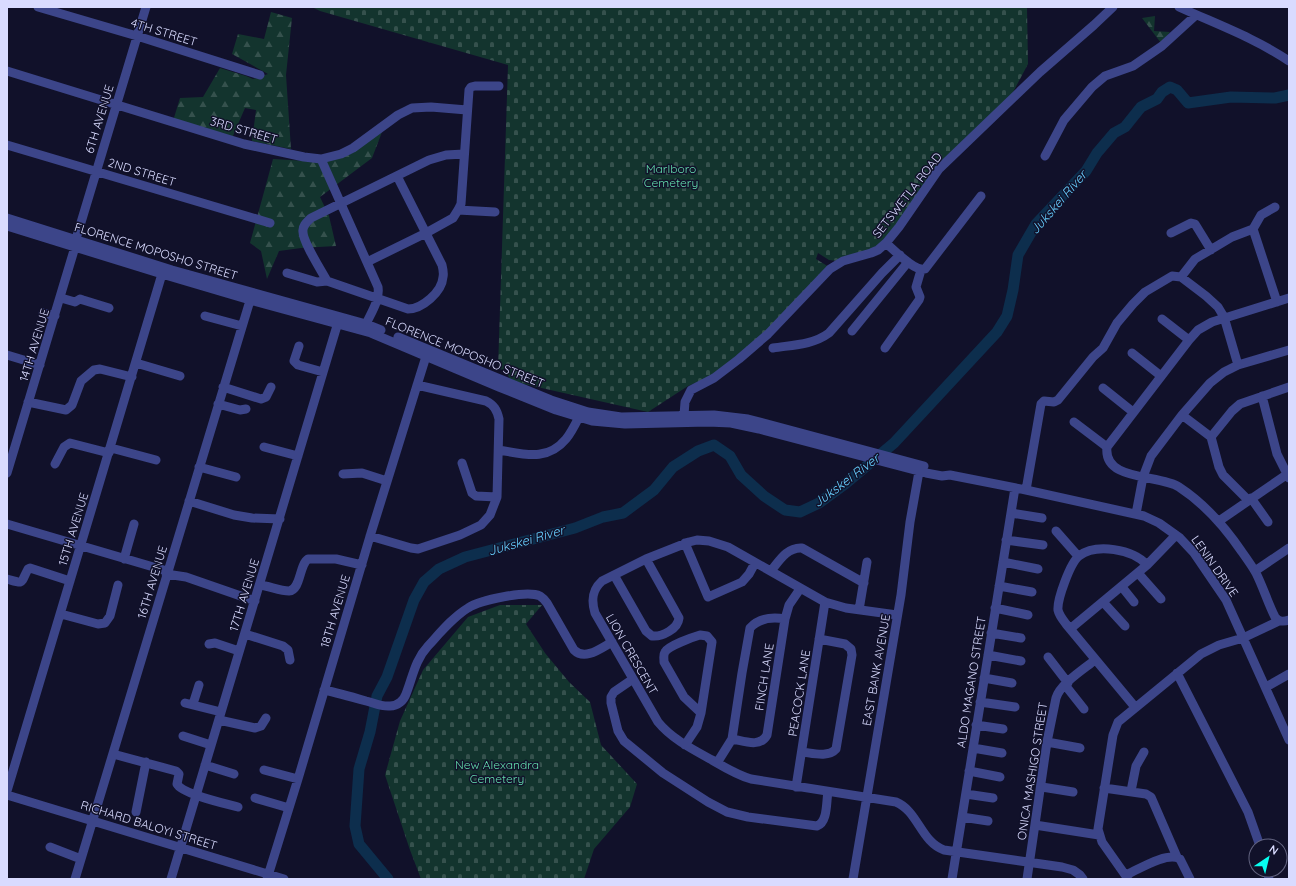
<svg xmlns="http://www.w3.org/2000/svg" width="1296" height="886" viewBox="0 0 1296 886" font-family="Quicksand,sans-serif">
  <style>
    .forest { fill: url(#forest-firs) }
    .cemetery { fill: url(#cemetery-stones) }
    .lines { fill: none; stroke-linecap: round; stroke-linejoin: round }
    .river { stroke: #0d2e4d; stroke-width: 11 }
    .minor { stroke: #3c4589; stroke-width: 9 }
    .labels { text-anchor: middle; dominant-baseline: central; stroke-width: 3; stroke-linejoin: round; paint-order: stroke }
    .street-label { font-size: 12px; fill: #d9dbff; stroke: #11112a }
    .park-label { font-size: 12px; fill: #64e1ae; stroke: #11112a }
    .water-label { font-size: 13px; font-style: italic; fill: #67d0ff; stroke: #11112a }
  </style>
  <defs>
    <pattern id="forest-firs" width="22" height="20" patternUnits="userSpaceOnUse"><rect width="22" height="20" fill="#13342e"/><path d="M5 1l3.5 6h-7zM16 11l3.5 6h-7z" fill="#35514d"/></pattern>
    <pattern id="cemetery-stones" width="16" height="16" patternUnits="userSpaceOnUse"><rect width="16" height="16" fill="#13342e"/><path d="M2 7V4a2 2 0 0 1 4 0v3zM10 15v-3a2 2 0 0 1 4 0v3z" fill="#35514d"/></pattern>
  </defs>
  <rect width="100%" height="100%" fill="#11112a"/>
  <path class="forest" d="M271,12L292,18L286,75L291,149L252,141L256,110L245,108L232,138L173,121L180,98L203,97L220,68L246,76L253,79L268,74L232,54L238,34L264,39Z
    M1155,16L1154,31L1170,32L1161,43L1142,18Z
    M382,132L372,158L320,197L329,216L336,246L301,248L279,251L267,279L261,251L250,243L273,159L307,161L347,154Z"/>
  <path class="cemetery" d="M312,7H1027L1028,64L1012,94L937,170L892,235L874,252L838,261L829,260L818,253L816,259L829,267L782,317L715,375L688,386L648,412L515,382L510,379L505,370L498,369L508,65L320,11Z
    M500,605H542L526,624L545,653L569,682L590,702L601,745L637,784L630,807L594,849L584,879H421L410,850L385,775L400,721L423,670L468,617Z"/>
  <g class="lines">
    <path class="river" d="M388,879L359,844L355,826L359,769L370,732L377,696L387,677L414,600L424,582L439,569L465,557L575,528L603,517L623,513L654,490L673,467L698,451L714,445L730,456L741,475L764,496L785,510L800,512L819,503L845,484L894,443L997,332L1007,316L1013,290L1018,255L1036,224L1086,171L1097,153L1114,133L1125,127L1141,107L1157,99L1162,92L1170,87L1177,90L1188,103L1231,97L1275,98L1289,95"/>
    <path class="minor" d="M38,7L137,36L260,75
      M1179,7C1216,24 1255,38 1289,61
      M7,71L244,144L304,157L321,159L341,154L353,148L398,115L412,108L431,107L467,110
      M7,145L270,223
      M1045,156L1064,120L1092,87L1105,76L1133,66L1162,46L1196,15
      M321,159L378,287C380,300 371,313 366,324
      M458,210L495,212
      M7,218L172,270L366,324L381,330
      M7,226L162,274L250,300L371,333L499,387L556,410L579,417L592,421L625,424L708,422L731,423L759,429L926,473L942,476L950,475L1026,490L1144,516L1159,523L1180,538L1194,553L1226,600L1289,740
      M1253,229L1277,302
      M1171,233L1191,223L1195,224L1211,250
      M76,239L146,7
      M886,243C894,250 915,272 925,269L981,196
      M367,262L426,233L453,218L458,210L461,204L469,90L471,87L475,86H499
      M287,273L317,282L327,281L408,309C422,309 442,292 443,277C444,273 443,269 442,265L397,176
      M1181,277L1195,259L1232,237L1253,229L1261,215L1275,207
      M327,281C321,270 303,242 303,232C302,226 307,222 311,218L429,160L446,155L464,154
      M61,298L75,302L80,299L83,300L109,308
      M1289,298L1212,322L1198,330L1189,340L1107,447C1103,482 1160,474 1179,487C1205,504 1225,527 1242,552C1247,559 1252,566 1256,573C1263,587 1268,603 1275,617C1279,622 1283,622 1289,620
      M43,313L55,316
      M205,316L242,326
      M1162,319L1189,340
      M852,331L908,262
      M398,337L551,400L588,412L621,417L714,415L748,419L924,466
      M299,346L294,361L298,365L323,372
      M773,348C792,345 813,345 829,333L882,273L900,255
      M885,348L919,300L920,297L916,287L921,270
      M1132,353L1161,376
      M7,355L40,365
      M136,363L180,376
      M223,387L261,399L266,397L271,387
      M1103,388L1133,412
      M1262,396L1277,454L1289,478
      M28,402L66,410L72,405L81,381L94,370L100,369L132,377
      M218,404L240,410L246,409
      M684,415L685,402L691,390L714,378L739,359L768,334L830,269L843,261L871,253L878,250L886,243L899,227L939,169L1040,72L1094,25L1113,7
      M1182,415L1211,437L1219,467L1223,475L1248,500
      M1074,422L1107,447
      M1211,437L1232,411L1240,404L1289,387
      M264,447L298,456
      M111,448L156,460
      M499,450C524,454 547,462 566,439C571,433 575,425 579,417
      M462,463L472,493L476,496L497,497
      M55,464L64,447L70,443L109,453
      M199,467L236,477
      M7,473L75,247
      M343,474L362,473L387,481
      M1026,490L1041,404L1044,401L1054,402L1058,400L1093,357L1103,348L1117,323L1133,304L1145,292L1172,276L1181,277L1206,296L1218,307L1224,317L1238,365
      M1251,498L1268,522
      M189,501L234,515L252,518L280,519
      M1011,513L1042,518
      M1136,514L1143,477L1151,456L1182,415L1210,383L1224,372L1238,365L1289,350
      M1219,521L1289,473
      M7,524L167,571
      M1056,531L1078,556
      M370,536L411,548L418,549L460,535L481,525L490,515L497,497L499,419C497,410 494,405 486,401L417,385
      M1006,540L1043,545
      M685,543L708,597L742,582L749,574L755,563
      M124,559L134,524
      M1003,562L1038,569
      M771,571C779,561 787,547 802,548L864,583
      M1255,571L1289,548
      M1138,573L1161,599
      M166,574L186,577L255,601
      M614,575L646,631L652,636C662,637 678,629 679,618L646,559
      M7,579C25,584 20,584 28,569L30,568L70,581
      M260,585C269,586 280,591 289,591C301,590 299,565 308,559H336L362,565
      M999,586L1032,592
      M1122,587L1134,602
      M1103,602L1125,626
      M995,608L1028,615
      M859,610L867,562
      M61,614L98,624L105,623L110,616L118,585
      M897,615L846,608L825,602L728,547L709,541L697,540L689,542L646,559L602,581C592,590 591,600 595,613L658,722C672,739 692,749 712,760C724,767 737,775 751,779L896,802C918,811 921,842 944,850L1062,867L1073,870L1080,875L1083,879
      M1070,629L1147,565L1176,535
      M991,633L1021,638
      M245,634L283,646L288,650L290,660
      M700,635L707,636L712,642L701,713L684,697L664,662C664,658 663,655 665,652C668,646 693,637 700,635Z
      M209,644L215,643L239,651
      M988,655L1021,661
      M1048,657L1068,683
      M1177,673L1248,812L1260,846
      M984,678L1012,683
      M633,679L614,692L611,697V703L618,731L624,741L663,773L708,802L727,812L748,817L817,826C828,822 826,802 828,792
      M1065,685L1084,709
      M1266,687L1289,674
      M324,690C338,693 352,697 366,701C374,703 382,707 390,706C398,706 404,700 406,694C413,676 415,660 428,646C440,633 453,617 468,608C480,600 527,590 540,596C543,598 545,600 547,603L574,650C585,661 601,648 612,642
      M980,702L1015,707
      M185,703L221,712
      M193,704L199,685
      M1135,707L1066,624C1063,620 1059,615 1058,610C1057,600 1070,563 1079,556C1096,543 1133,549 1147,565
      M219,720L255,728L261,726L266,718
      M976,725L1003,729
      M183,736L211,745
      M732,739C744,741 760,748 767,735L785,619L789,605L800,589
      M1047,742L1080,748
      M685,745L697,727L701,713
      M973,748L1002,753
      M802,752C812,753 828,758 836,749L852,655L851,649L845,644L819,639
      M113,754L176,771L179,774L177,784C182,794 227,804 238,807
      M717,763L732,739L742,673L750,628C759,618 773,617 785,619
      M205,765L234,774
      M264,770L298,779
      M969,771L1000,777
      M796,787L825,602
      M1042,787L1073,792
      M1104,788L1146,794L1151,797L1177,857
      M7,791C58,618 111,447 162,274
      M1131,791L1136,766L1144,752
      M966,794L993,798
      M7,795L284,879
      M255,798L289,808
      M136,812L146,762
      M962,817L988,821
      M1035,825L1099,835
      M50,847L81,859
      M1267,870L1269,879
      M1126,875C1139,869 1168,851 1180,859L1190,879
      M75,879L252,294
      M171,879L339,319
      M267,879L298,779L371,533L428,350
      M853,879L901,595L910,522L920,466
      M952,879L1015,488
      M1027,879L1047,742L1056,698C1060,684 1084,669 1095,660
      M1128,879L1102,842L1098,829L1113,735L1118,722L1201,654L1219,645L1243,638L1279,621"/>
  </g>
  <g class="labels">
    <g class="street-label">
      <text transform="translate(164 32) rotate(17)">4TH STREET</text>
      <text transform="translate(99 119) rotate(-73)">6TH AVENUE</text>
      <text transform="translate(244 130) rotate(16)">3RD STREET</text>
      <text transform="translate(142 172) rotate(17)">2ND STREET</text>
      <text transform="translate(907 195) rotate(-52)">SETSWETLA ROAD</text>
      <text transform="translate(156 251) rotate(17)">FLORENCE MOPOSHO STREET</text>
      <text transform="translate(34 345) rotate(-73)">14TH AVENUE</text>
      <text transform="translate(465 352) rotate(22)">FLORENCE MOPOSHO STREET</text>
      <text transform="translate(73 529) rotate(-73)">15TH AVENUE</text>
      <text transform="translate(1215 566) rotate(55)">LENIN DRIVE</text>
      <text transform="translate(152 582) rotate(-73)">16TH AVENUE</text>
      <text transform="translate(244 595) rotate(-73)">17TH AVENUE</text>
      <text transform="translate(335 611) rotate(-73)">18TH AVENUE</text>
      <text transform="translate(632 654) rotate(60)">LION CRESCENT</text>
      <text transform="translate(876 670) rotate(-80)">EAST BANK AVENUE</text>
      <text transform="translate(764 677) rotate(-81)">FINCH LANE</text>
      <text transform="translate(971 682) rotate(-81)">ALDO MAGANO STREET</text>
      <text transform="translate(799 693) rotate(-81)">PEACOCK LANE</text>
      <text transform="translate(1032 771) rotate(-81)">ONICA MASHIGO STREET</text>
      <text transform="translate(149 825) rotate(17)">RICHARD BALOYI STREET</text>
    </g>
    <g class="park-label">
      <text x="671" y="168">Marlboro<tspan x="671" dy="14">Cemetery</tspan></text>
      <text x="497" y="764">New Alexandra<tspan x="497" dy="14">Cemetery</tspan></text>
    </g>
    <g class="water-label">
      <text transform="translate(1058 202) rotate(-49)">Jukskei River</text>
      <text transform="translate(846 480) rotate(-37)">Jukskei River</text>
      <text transform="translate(526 540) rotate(-16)">Jukskei River</text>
    </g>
  </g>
  <rect width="1296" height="886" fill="none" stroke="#d9dbff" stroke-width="16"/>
  <g transform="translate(1268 858) rotate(35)"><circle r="19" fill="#11112a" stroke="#61627f"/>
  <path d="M0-3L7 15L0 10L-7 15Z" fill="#06fff1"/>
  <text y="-6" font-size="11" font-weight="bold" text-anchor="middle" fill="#d9dbff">N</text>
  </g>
</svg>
